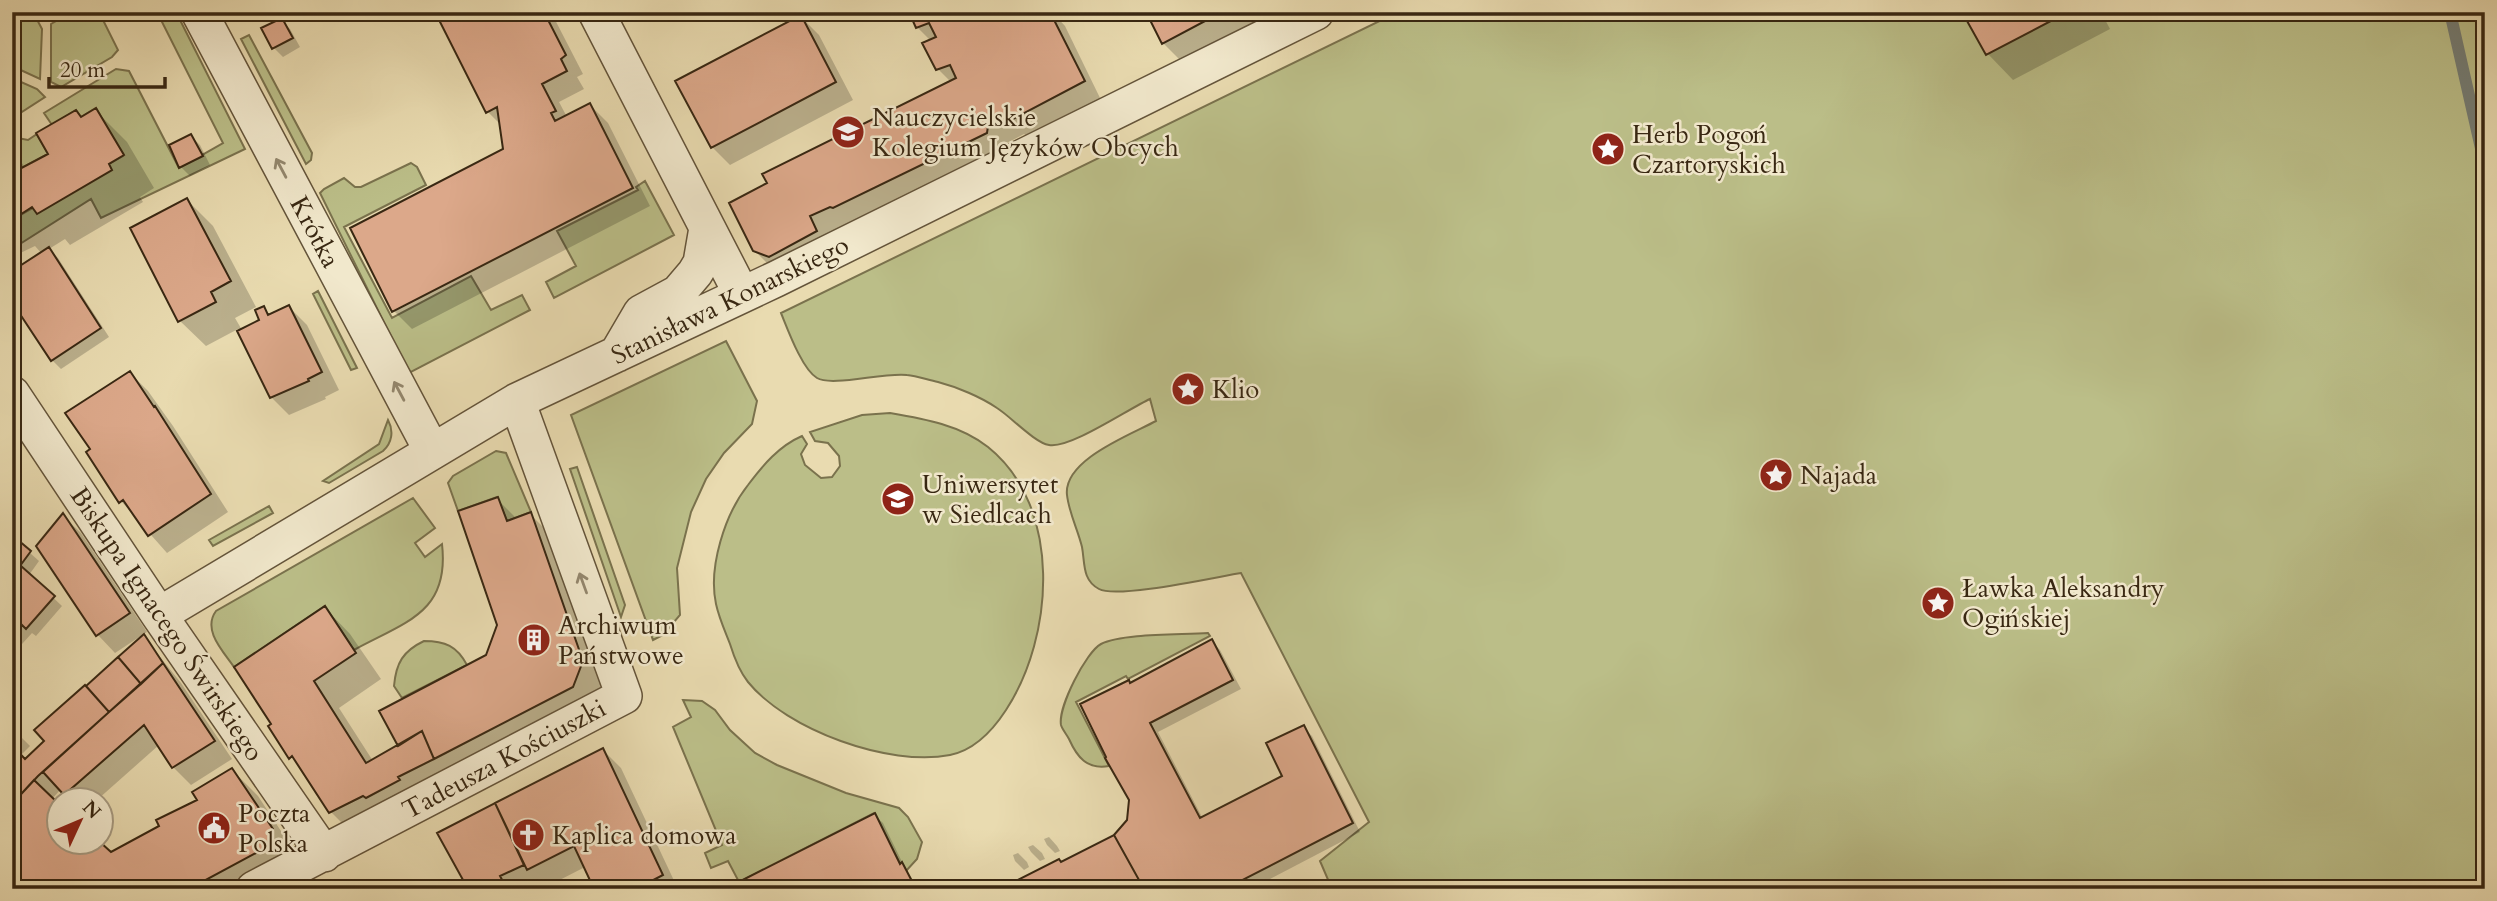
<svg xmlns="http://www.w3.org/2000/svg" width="2497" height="901" viewBox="0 0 2497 901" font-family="Cardo,serif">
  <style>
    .green { fill: #bbbe88; stroke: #7a724d; stroke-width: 2 }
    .shadow { fill: #0003 }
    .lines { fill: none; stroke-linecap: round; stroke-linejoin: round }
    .stream { stroke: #757e76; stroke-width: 12 }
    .building { fill: #dca88a; stroke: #382712; stroke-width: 2 }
    .street-casing { stroke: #64543a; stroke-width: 38 }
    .street { stroke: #f1e8cc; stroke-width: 35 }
    .oneway { stroke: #94886f }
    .labels { text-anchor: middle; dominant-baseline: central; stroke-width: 5; stroke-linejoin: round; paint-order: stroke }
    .poi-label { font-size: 26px; fill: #382712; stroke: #f1e8cc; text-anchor: start }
    .street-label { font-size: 26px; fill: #382712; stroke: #f1e8cc }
  </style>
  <rect width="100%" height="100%" fill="#e9dbb0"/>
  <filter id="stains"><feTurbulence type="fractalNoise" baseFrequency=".00286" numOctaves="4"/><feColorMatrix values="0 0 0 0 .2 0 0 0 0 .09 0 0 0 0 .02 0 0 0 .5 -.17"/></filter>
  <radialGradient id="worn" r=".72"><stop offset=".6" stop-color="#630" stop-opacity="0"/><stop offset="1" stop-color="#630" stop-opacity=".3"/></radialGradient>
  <path class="green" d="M12,12H33L42,29L40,79L12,66Z
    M72,12H99L118,50L112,57L61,87L51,82V24Z
    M157,12H176L245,149L101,218L91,199L12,249V220L123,156L96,108L81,117L76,110L52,125L44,113L116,69L129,71L179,168L223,143Z
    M1398,12H2485V889H1332L1320,861L1369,822L1241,573C1216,577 1117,599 1099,589C1082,580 1085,563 1082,547C1078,530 1069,513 1067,495C1063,460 1130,435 1156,421L1150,399C1128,409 1070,449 1049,445C1035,443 1010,416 997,408C981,397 957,387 938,382C928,380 917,376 907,375C884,372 832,387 817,378C802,369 788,330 781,313Z
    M249,35L312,153L311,160L306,164L241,39Z
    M12,78L37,89L45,97L14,117L12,113Z
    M37,134L48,154L16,171L12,165V137L28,140Z
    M411,163L417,167L426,185L344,227L392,318L471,276L491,310L522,295L530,310L409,373L320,193L324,189L344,178L355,187H361Z
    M645,181L674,235L554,298L546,282L576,266L557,231L638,190L636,187Z
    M318,291L357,368L351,370L313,294Z
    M726,341L757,401L752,424L724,453L706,479L691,512L677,568L680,615L663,635L653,640L571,415Z
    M890,413C925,419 960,425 988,447C1063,507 1054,637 1006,710C993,730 975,750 950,755C889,767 787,730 748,682C740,672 734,657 730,644C725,631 719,618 716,604C708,567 725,514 748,485C763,465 779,446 802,436L807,444L801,454L805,465L821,478L832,477L840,466L839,456L828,443L815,441L810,432L862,415Z
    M388,420C394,431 392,443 383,451L329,483L323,481L379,444Z
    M496,451L506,453L531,512L507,521L497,497L458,511L448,483L453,476Z
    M577,467L625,605L621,617L570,469Z
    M413,498L435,528L415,543L425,557L442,544C450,613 405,622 354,650L325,606L234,667C223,651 202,630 216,611Z
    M269,506L273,513L213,546L209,540Z
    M1208,633L1210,636L1128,679L1126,676L1076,702L1109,766C1087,770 1077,757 1069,739C1067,735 1062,729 1061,725C1058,707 1086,652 1101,644C1123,633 1181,635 1208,633Z
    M424,641C445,641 457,646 467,665L402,698L394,686C396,663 403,651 424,641Z
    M683,700L702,701L715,710L730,730L755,753L777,765L846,793L899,808L908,817L922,842L917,859L906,871L902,863L900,864L874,813L739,882L728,861L711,868L705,853L722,845L673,727L691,717Z"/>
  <path class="shadow" d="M437,12H551L583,74L577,77L584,89L559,102L567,117L590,105L608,123L650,206L412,329L394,311L352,229L504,150L501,125L488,112Z
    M910,12H1052L1065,26L1101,100L1029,138L1024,134L1005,144V151L826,234L833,249L773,269L754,250L951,82L938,69L925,44L931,41L917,27Z
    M1148,12H1280L1270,17L1268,16L1231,36L1230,34L1181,61L1163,43Z
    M1964,12H2101L2110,29L2013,80L1988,54Z
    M801,17L819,35L853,100L730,165L712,147Z
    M281,20L290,29L300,47L283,57L274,48Z
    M95,110L127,142L154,188L140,197L143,202L70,245L65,239L49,249L58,258L109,337L61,369L52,360L42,254L35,246L12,257V147L25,168L50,154L82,118Z
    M191,136L200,145L210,165L190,176L181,167L171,146Z
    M187,200L213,226L256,307L235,318L242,330L261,320L263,308L271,316L289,307L307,325L339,390L325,397L326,399L289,415L271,397L238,329L206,346L180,321Z
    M130,373L148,391L173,426L228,512L167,553L121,501Z
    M12,431L22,446L12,457Z
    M497,499L517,519L530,514L562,546L615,694L357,838L331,812L271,726L325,608L350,634L381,679L339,708L373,761L400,746L488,656L499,625Z
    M63,516L81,533L147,632L115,653L98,635Z
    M12,537L39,561L29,575L62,606L36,636L32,633L13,654Z
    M144,637L181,683L232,759L191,785L173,767L159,745L97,800H71L61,789L52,799L60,842H97L111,854L161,827L199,800L232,770L258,796L298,857L263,889H23L12,875V728L30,746L21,755L26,761L47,741L86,689Z
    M1212,641L1220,650L1241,689L1158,732L1203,819L1285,777L1303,727L1312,736L1360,832L1251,889H1146L1061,864L1114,837L1129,821L1131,685Z
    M603,750L621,768L678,889H596L585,867L546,887L547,889H470L439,834Z
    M874,815L883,823L905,868L919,889H729Z
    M1049,837L1057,846L1060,851L1055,853L1047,845L1044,839Z
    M1033,845L1042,853L1045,859L1040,861L1031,852L1028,847Z
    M1018,853L1027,862L1029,867L1024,870L1015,861L1013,855Z"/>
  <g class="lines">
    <path class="stream" d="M2450,12L2485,166"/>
  </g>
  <path class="building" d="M435,12H544L566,55L561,59L567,71L542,84L556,111L551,113L555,121L590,103L633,188L392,312L350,228L503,149L497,107L486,113Z
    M909,12H1050L1085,81L1009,121L1005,117L988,126L987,133L833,208L830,207L810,216L817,231L769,257L753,251L729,203L767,183L762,174L956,78L950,65L936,70L922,43L936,37L929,23L916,28Z
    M1146,12H1222L1162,44Z
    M1962,12H2068L1986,55Z
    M801,15L836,82L711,148L675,81Z
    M282,18L293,38L272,49L261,28Z
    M96,108L124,155L109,164L112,170L37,214L32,207L12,220V165L16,171L48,154L36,133L76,110L81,117Z
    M191,134L203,156L179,168L169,145Z
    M187,198L231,281L211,292L216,302L178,322L130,228Z
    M49,247L101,328L51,361L12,302V271Z
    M289,305L322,372L308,379L309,381L270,398L237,331L259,320L255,310L264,306L268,315Z
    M130,371L154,407L155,406L211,494L148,536L123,500L119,503L86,452L90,449L65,413Z
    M498,497L507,521L531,512L583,661L573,687L434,759L422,731L398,746L379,711L486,655L497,625L458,511Z
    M63,513L130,613L96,636L36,546Z
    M12,535L31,551L17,570L12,565Z
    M21,566L55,596L26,629L22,625L12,637V575Z
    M325,606L356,653L314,681L366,763L422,731L434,759L398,777L400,780L366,798L363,796L329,813L292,756L289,759L268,726L271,724L234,667Z
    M144,634L163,663L141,684L118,657Z
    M1212,639L1233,680L1150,723L1200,818L1282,776L1266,743L1304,725L1353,823L1229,887L1226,881L1211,889H1144L1114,835L1127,820L1129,800L1105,758L1106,757L1080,704L1129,680L1130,683Z
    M118,657L141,684L109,712L86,686Z
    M163,663L215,741L172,768L144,725L64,795L43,772Z
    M85,685L109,712L38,776L12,804V745L25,759L44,741L34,730Z
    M603,748L663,875L636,889H594L574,846L527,870L495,803Z
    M232,768L273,829L269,846L189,889H22L12,880V804L34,780L60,805V842H100L111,852L159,826L156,820L197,800L192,792Z
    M495,803L524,865L500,876L507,889H468L437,833Z
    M875,813L900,864L902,862L915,887L912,889H850L846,881L830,889H725Z
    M1114,835L1144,889H1008V885L1059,859L1061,862Z"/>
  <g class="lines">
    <defs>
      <path id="street" d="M199,12L432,451
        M596,12L742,295
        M617,354L641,313L678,293L695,273L701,263L707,228
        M12,394L159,615L324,854
        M159,615L517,401L776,279L1316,12
        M254,889L624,696L517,401"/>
    </defs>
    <use href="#street" class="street-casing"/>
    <use href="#street" class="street"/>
  </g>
  <defs><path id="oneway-shaft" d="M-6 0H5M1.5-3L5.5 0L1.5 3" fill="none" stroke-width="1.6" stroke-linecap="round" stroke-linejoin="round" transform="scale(1.75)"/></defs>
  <g class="oneway">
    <use href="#oneway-shaft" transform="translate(281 168) rotate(-118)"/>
    <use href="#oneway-shaft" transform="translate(399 391) rotate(-118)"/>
    <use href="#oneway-shaft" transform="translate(583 583) rotate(-110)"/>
  </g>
  <defs>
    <symbol id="university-disc" viewBox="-11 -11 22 22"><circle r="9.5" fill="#8f2418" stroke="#f1e8cc"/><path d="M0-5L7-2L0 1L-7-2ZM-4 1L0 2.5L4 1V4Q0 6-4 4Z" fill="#fff"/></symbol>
    <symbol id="sight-disc" viewBox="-11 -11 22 22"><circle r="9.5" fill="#8f2418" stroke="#f1e8cc"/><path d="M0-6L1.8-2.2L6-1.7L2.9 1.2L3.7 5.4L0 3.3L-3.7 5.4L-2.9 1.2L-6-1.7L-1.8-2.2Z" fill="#fff"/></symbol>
    <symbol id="building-disc" viewBox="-11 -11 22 22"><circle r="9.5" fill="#8f2418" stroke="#f1e8cc"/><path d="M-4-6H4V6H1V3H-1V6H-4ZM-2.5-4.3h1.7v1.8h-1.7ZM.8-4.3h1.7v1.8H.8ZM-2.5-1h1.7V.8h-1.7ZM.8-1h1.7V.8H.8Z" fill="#fff"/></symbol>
    <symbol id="civic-disc" viewBox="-11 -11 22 22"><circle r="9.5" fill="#8f2418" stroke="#f1e8cc"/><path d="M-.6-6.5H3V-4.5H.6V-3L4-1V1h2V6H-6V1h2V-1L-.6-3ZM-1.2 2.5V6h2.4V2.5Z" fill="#fff"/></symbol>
    <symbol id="church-disc" viewBox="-11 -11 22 22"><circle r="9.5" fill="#8f2418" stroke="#f1e8cc"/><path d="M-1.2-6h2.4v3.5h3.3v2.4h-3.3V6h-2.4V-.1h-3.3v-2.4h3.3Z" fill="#fff"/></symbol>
  </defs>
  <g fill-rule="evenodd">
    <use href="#university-disc" x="829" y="113" width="38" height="38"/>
    <use href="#sight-disc" x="1589" y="130" width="38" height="38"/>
    <use href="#sight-disc" x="1169" y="370" width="38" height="38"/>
    <use href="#sight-disc" x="1757" y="456" width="38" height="38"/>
    <use href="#university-disc" x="879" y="480" width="38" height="38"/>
    <use href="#sight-disc" x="1919" y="584" width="38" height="38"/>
    <use href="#building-disc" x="515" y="621" width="38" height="38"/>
    <use href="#civic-disc" x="195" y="809" width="38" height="38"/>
    <use href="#church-disc" x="509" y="816" width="38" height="38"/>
  </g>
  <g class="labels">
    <g class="poi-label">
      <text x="872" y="117">Nauczycielskie<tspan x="872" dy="30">Kolegium Języków Obcych</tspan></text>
      <text x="1632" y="134">Herb Pogoń<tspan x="1632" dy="30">Czartoryskich</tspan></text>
      <text x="1212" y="389">Klio</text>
      <text x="1800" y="475">Najada</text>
      <text x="922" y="484">Uniwersytet<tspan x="922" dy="30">w Siedlcach</tspan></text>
      <text x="1962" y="588">Ławka Aleksandry<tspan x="1962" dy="30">Ogińskiej</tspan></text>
      <text x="558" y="625">Archiwum<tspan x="558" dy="30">Państwowe</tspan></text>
      <text x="238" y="813">Poczta<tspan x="238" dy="30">Polska</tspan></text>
      <text x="552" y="835">Kaplica domowa</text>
    </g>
    <g class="street-label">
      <text transform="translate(315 232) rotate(62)">Krótka</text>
      <text transform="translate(730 300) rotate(-26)">Stanisława Konarskiego</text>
      <text transform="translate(167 624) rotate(56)">Biskupa Ignacego Świrskiego</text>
      <text transform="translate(504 759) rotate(-28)">Tadeusza Kościuszki</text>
    </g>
  </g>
  <rect width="2497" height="901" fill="none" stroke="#e9dbb0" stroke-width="42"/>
  <rect x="14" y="14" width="2469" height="873" fill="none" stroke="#382712" stroke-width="3.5"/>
  <rect x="21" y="21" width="2455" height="859" fill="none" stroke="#382712" stroke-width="2"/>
  <g transform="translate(80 821) rotate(46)"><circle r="33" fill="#f1e8cc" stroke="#a79b82" stroke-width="2"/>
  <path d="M0-5L12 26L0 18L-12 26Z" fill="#8f2418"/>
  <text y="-10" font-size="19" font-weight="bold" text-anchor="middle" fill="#382712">N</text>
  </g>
  <path d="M49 77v10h116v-10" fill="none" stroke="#382712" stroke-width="3.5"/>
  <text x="60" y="77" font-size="21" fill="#382712" stroke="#f1e8cc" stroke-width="5" paint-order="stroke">20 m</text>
  <rect width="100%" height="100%" filter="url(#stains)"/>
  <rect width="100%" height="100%" fill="url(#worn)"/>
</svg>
